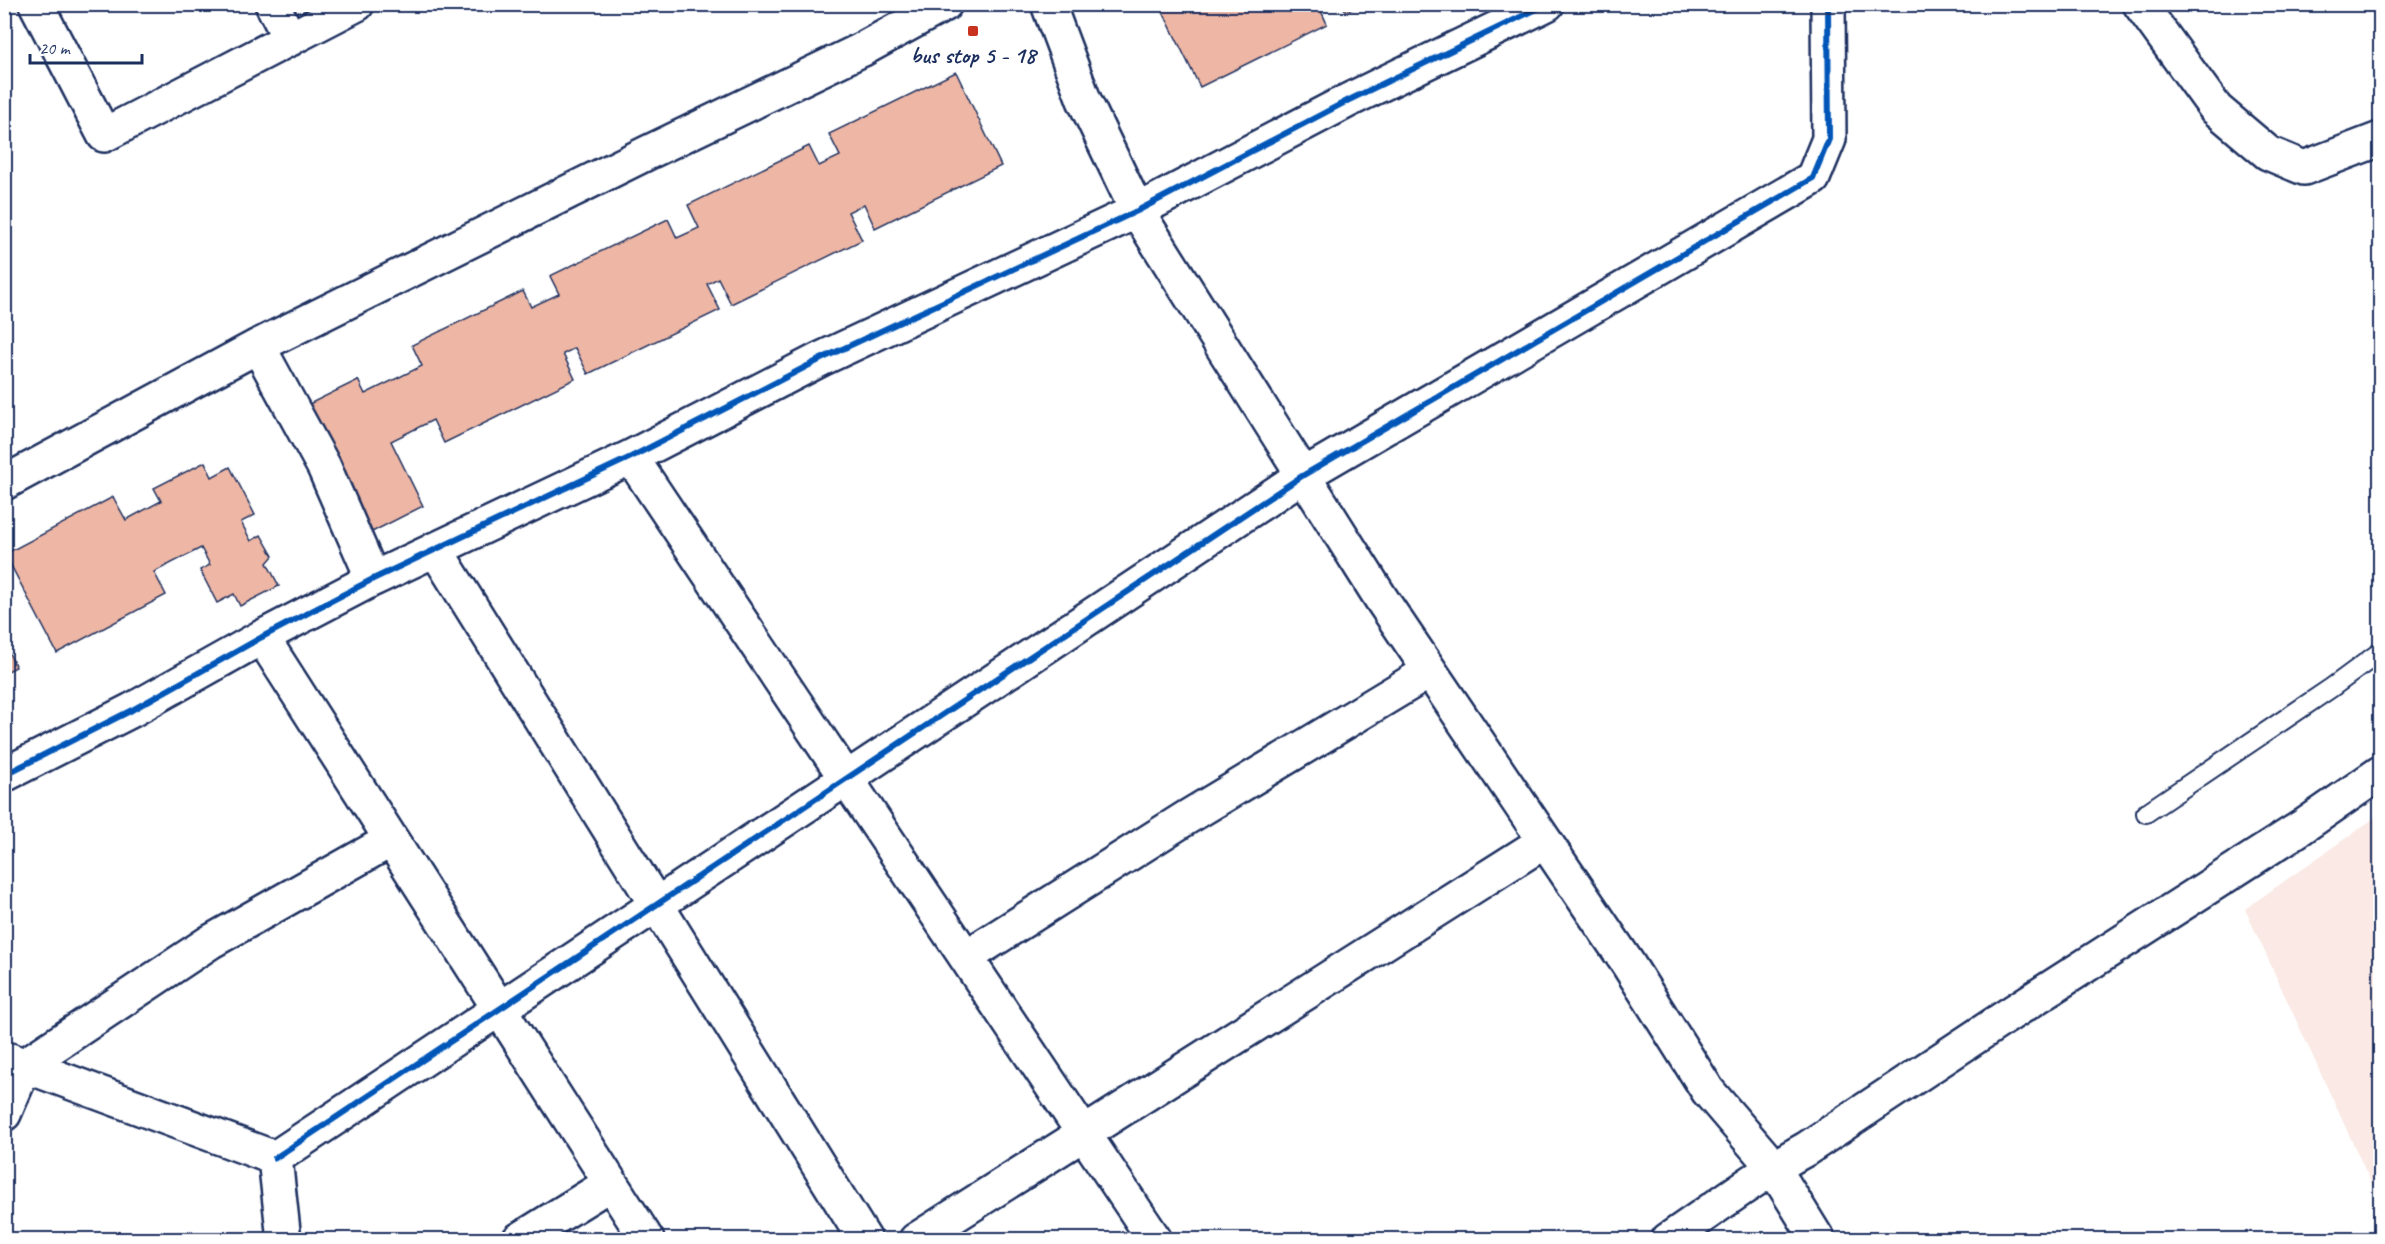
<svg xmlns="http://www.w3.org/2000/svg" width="2385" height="1244" viewBox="0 0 2385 1244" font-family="Caveat,sans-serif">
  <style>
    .built { fill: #fae9e4 }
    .building { fill: #eeb6a4; stroke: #1b2f5e; stroke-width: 1.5 }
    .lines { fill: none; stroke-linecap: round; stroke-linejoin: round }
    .service-casing { stroke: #1b2f5e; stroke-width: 22 }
    .minor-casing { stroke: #1b2f5e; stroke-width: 38 }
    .service { stroke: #fff; stroke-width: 18 }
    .minor { stroke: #fff; stroke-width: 33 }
    .cycleway-casing { stroke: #fff; stroke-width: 10 }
    .cycleway { stroke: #0057b8; stroke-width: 6 }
    .poi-dot { fill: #c8321e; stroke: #fff; stroke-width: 2 }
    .labels { text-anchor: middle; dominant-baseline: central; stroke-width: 5; stroke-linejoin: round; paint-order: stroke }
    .poi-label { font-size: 24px; font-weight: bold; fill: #1b2f5e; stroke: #fff }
  </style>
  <rect width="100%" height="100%" fill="#fff"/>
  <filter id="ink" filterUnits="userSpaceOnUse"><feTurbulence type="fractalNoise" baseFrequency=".0167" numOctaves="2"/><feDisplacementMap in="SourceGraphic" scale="12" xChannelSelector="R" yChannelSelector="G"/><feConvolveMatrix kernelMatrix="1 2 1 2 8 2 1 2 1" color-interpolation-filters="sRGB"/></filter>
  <g filter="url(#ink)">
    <path class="built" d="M2380,814V1202L2245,909Z"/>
    <path class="building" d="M1159,4H1318L1327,24L1200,87Z
      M1342,4H1362L1346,12Z
      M956,72L1001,166L875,228L864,204L848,212L862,240L731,304L718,278L707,284L720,310L588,374L575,348L563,354L575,379L444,443L433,420L391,441L423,506L372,532L309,404L358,380L365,394L422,366L412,345L523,291L531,307L559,294L550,276L668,219L677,238L699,228L688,205L809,146L819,166L840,156L829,134Z
      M205,462L212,477L230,467L255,515L241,522L251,541L261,535L273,556L267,563L279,586L240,606L234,594L217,603L200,570L210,565L201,548L154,572L166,595L57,653L5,554L113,497L126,520L161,501L154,488Z
      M4,643L16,667L4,673Z"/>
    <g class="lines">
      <defs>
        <path id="service" d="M2146,813L2331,688L2380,652"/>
        <path id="minor" d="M36,4L104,135L357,4
          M272,4L290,39
          M1048,4L1084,100L1137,211L1382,600L1628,964L1708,1091L1773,1167L1818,1240
          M2140,4L2216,109L2268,153L2304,168L2380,139
          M258,346L324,467L373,579
          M631,457L1155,1240
          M4,483L258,346L647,153L861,50L945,4
          M435,549L865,1240
          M262,637L647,1240
          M4,775L132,710L262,637L373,579L631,457L821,359L1137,211L1349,100L1547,4
          M966,957L1186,818L1430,671
          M10,1060L275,1158
          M4,1114L25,1065L210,942L391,840
          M275,1158L1302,476L1813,178L1829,139L1828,4
          M275,1158L284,1240
          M519,1240L611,1183
          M916,1240L1545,841
          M1668,1240C1714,1209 1758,1175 1806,1149L2010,1014L2302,827L2380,773"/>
      </defs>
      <use href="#service" class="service-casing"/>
      <use href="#minor" class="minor-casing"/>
      <use href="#service" class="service"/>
      <use href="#minor" class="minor"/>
      <defs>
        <path id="cycleway" d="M4,775L132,710L262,637L373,579L631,457L821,359L1137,211L1349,100L1547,4
          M275,1158L1302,476L1813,178L1829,139L1828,4"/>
      </defs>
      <use href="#cycleway" class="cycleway-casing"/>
      <use href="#cycleway" class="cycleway"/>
    </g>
  </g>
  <rect class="poi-dot" x="967" y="25" width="12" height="12" rx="3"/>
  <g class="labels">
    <g class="poi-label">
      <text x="973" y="55">bus stop 5 - 18</text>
    </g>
  </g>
  <rect width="2385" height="1244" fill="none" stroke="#fff" stroke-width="24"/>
  <rect x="12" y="12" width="2361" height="1220" fill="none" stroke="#1b2f5e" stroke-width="2" filter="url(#ink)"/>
  <path d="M30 54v9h112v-9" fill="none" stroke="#1b2f5e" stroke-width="3"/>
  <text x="39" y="54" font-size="18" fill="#1b2f5e" stroke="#ffffff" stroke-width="4.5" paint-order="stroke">20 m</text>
</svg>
